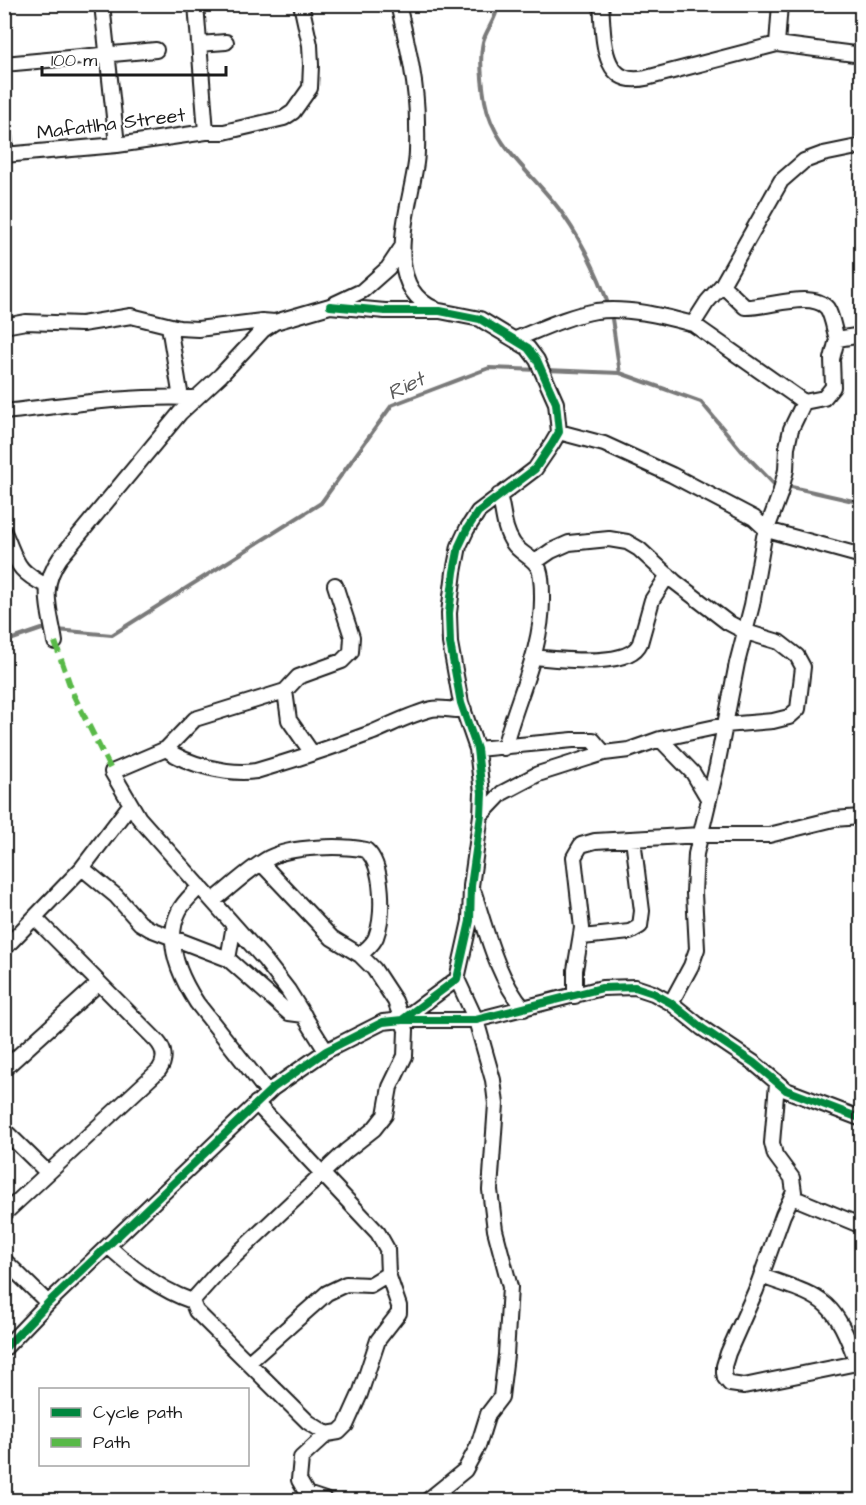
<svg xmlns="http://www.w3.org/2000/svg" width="866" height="1505" viewBox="0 0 866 1505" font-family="'Architects Daughter',sans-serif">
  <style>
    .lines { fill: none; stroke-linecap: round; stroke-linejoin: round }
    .stream { stroke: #7a7a7a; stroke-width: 4 }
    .minor-casing { stroke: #1c1c1c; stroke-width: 18 }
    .minor { stroke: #fff; stroke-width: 14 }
    .quiet { stroke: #58b947; stroke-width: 6; stroke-dasharray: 12 6; stroke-linecap: butt }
    .cycleway-casing { stroke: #fff; stroke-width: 11 }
    .cycleway { stroke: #00873e; stroke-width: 8 }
    .labels { text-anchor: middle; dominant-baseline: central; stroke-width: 4.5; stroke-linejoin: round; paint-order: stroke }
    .street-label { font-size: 20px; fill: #1c1c1c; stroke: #fff }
    .water-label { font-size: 21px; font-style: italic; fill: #5a5a5a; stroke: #fff }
  </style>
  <rect width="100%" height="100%" fill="#fff"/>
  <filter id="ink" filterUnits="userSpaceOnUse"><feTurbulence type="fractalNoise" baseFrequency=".0167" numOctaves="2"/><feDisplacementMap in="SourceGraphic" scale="12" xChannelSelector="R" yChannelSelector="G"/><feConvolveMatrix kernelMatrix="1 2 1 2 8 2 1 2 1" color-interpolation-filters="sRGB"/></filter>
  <g filter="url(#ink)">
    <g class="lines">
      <path class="stream" d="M498,4C497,19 486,29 483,42C479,60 482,83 485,101C493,149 539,178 564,216C583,243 605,287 612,319C615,337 617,355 620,373
        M546,370L620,373L701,402L741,450L773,483L779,484
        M787,486L862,503
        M57,630L112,635L321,503L392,405L489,368L539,370
        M4,642L42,629L50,630"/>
      <defs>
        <path id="minor" d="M102,4L117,145
          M196,4L206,132
          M398,4C407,43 417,82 417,122C417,135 418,150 416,163C410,208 380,286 435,309
          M601,4C604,36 600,88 646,78L777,44L862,55
          M199,44L226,42
          M777,44L780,4
          M4,64L156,50
          M4,135L6,155
          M4,155L117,145L206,132H224L284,118L293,112L310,88L311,65L310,45L301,4
          M722,285L745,307C767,308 812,290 827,308C832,315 834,330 837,339
          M330,306L385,311H440L480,319L528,348L537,360L556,403L559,432L552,444L535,469L478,512L467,529L459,546L454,572L449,613L450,643L461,703L477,749L482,793L481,815L471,886L470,921L457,979L402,1020
          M693,324L804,402
          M4,326L26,322L82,324L131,316L179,328L198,329L262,321L275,322
          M169,326L181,398
          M516,339C541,329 568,316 596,311C629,307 662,316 693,324L707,302L722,285L781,181L804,161L823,154L862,146
          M4,412C67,405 131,395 194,398
          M559,432L604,444L672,475L754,518L767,530L862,556
          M499,495C504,511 503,529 513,543C520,554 534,557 539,569C542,577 542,587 542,596C543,650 517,697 504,748
          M4,532C18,563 15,570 47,586
          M55,642C50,609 39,588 60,558L180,413L221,375L263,330L275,322L330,306L362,291L388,268L402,247
          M533,657C558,659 629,669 640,643L652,600L668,575
          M285,691L289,720L312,753
          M660,739L693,773L709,800
          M166,749L195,719L285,691L298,677L342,661L351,652L352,637L335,585
          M477,749L573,740H593L604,753L629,750L660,739L725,725L773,721L789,717L798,709L803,667L797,656L779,642L746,632L727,622L675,582L639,549L627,542L609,539L569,543L551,551L535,562
          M481,815L502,793L538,774L604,753
          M82,868L116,896L140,923L150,929L228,959L289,1013L304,1015
          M200,886C193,894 184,901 179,911C164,941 180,977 197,1003L268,1093
          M474,893C487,933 497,977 524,1009
          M213,901C231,887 249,869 269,858C291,846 342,845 366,850C384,865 384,916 376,937C373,945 366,949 360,955
          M582,937L630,932L640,926L642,911L633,839
          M4,949L82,868L130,805
          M228,959L234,925
          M575,996V970L582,928L574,857L581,845L595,841L701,835H769L834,819L860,817
          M671,1003L691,966L697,949L694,893L696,854L717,766L737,663L752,605L764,537L780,494L786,470L787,447L791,429L804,402L824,398L833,387L832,359L837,339L862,335
          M326,1051L288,990L264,959L139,818L112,772L166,749C187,765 229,775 256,771C294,760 333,747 371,733C391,725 410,714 432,709C441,707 454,711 464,710
          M4,1069L99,983
          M777,1083L772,1143L775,1155L792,1178L794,1192L783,1215L756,1290L728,1353L724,1366V1373L725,1378L730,1384L744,1386L862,1362
          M4,1130L48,1173
          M792,1197L862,1226
          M4,1214L159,1070C166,1060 165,1050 157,1041L35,918
          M108,1246C133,1269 160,1290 192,1301
          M4,1260L48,1303
          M761,1276C824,1298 834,1298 857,1363
          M192,1301L196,1311L308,1422L327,1434L339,1432L346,1425L360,1394L378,1340L399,1313V1306L388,1274L387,1249L378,1233L256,1103
          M192,1301L217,1273L346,1151L374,1129L385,1115L390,1087L405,1056L406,1030L395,1001L374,969L360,955L332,938L261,863
          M4,1349L48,1303L273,1088L326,1051L383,1022L402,1020H476L602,988L635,987L653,993L671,1003L702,1028L754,1063L786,1090L862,1119
          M249,1362L327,1293L346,1284L370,1285L388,1274
          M325,1500L307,1494L299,1480L301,1458L327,1434
          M428,1500L465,1470L478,1446L488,1414L501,1397L506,1355L510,1287L495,1230L490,1190L496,1104L493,1080L476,1020L457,979"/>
      </defs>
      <use href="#minor" class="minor-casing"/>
      <use href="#minor" class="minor"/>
      <path class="quiet" d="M55,642L73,694L112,772"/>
      <defs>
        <path id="cycleway" d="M330,306L385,311H440L480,319L528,348L537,360L556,403L559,432L552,444L535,469L478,512L467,529L459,546L454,572L449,613L450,643L461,703L477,749L482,793L481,815L471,886L470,921L457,979L402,1020
          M4,1349L48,1303L273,1088L326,1051L383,1022L402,1020H476L602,988L635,987L653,993L671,1003L702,1028L754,1063L786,1090L862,1119"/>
      </defs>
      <use href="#cycleway" class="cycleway-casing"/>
      <use href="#cycleway" class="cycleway"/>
    </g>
  </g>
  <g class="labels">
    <g class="street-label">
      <text transform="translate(111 124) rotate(-7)">Mafatlha Street</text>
    </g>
    <g class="water-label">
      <text transform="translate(406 386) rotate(-26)">Riet</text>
    </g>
  </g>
  <rect width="866" height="1505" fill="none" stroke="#fff" stroke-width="24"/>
  <rect x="12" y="12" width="842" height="1481" fill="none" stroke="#1c1c1c" stroke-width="2" filter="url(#ink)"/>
  <rect x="39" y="1388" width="210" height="78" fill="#ffffff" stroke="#a4a4a4" stroke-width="1.5"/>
  <rect x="51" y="1408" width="30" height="9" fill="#00873e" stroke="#a4a4a4" stroke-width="1.5"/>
  <text x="93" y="1418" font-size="18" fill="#1c1c1c">Cycle path</text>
  <rect x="51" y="1438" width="30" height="9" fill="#58b947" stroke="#a4a4a4" stroke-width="1.5"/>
  <text x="93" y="1448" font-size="18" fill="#1c1c1c">Path</text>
  <path d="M42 66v9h184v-9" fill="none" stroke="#1c1c1c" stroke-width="3"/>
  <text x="51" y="66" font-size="18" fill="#1c1c1c" stroke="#ffffff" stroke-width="4.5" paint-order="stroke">100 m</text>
</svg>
